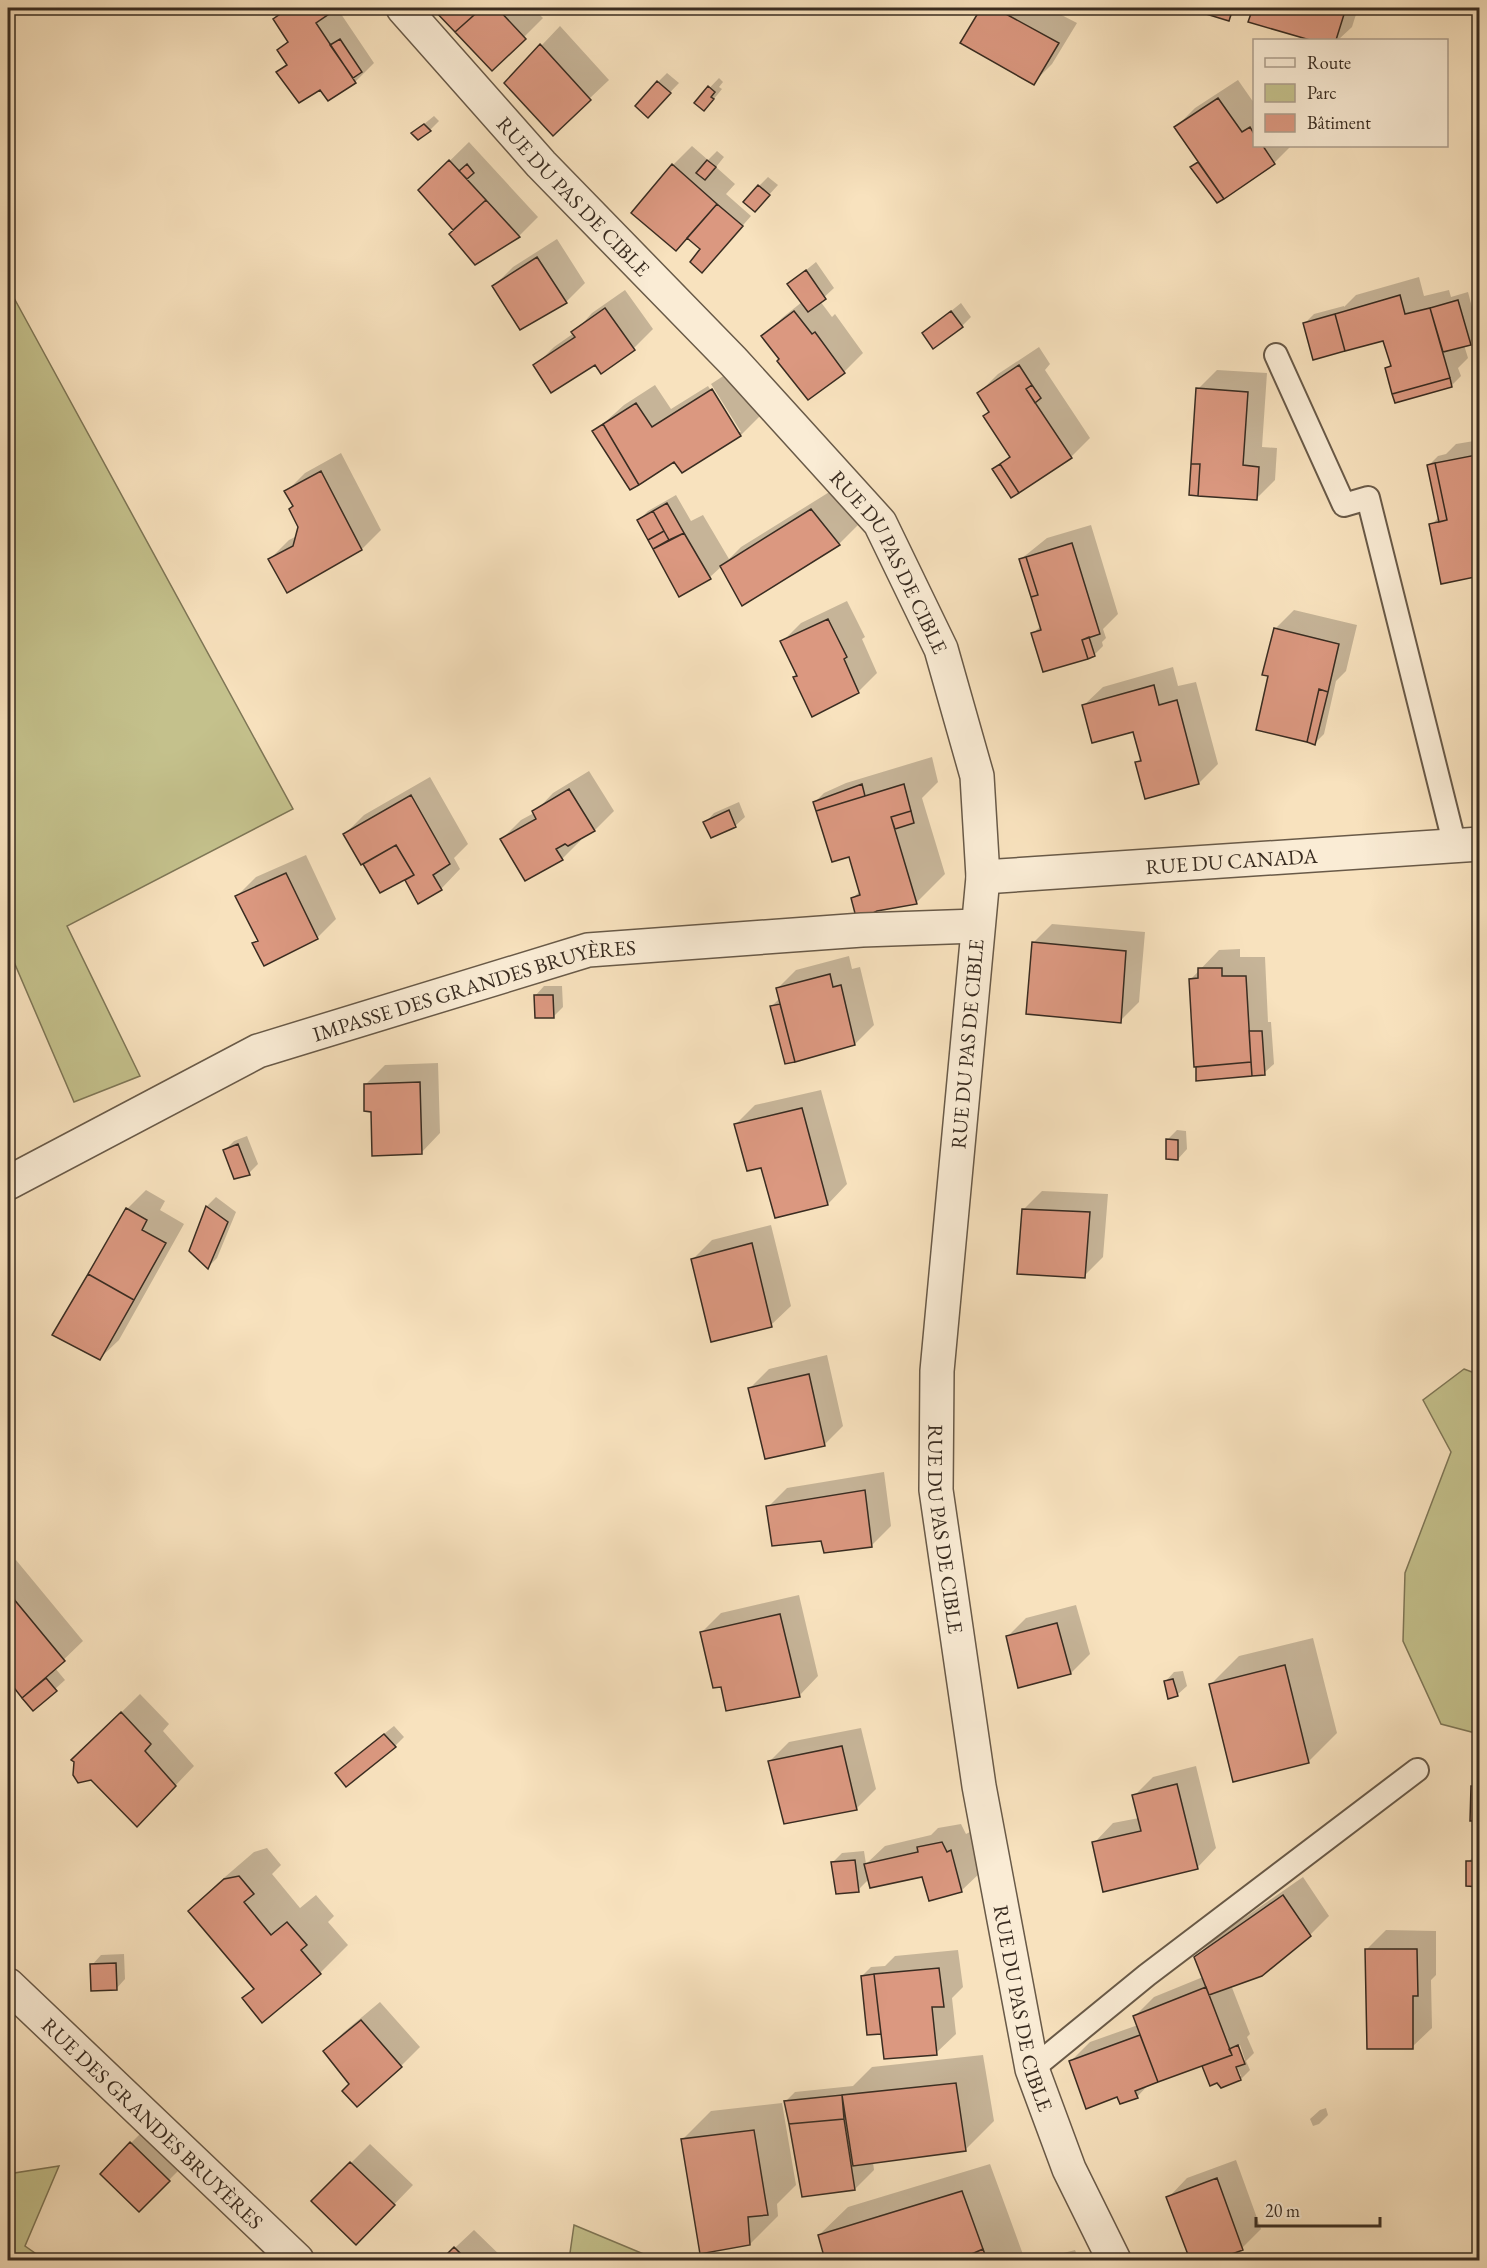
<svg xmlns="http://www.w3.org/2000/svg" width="1487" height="2268" viewBox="0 0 1487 2268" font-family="'EB Garamond',serif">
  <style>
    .green { fill: #c4c18c; stroke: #7e7656; stroke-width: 1.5 }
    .shadow { fill: #0003; fill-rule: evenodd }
    .building { fill: #db9880; stroke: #392c21; stroke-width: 1.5 }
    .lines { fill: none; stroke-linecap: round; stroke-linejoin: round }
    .service-casing { stroke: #695a48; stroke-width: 26 }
    .minor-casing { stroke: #695a48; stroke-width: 36 }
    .service { stroke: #faecd5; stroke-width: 22 }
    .minor { stroke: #faecd5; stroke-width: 33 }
    .labels { text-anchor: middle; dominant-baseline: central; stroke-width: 4.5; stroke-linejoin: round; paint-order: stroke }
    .street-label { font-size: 21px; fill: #392c21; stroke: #faecd5 }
  </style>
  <rect width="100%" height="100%" fill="#f8e2be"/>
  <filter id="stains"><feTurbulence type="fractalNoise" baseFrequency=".00333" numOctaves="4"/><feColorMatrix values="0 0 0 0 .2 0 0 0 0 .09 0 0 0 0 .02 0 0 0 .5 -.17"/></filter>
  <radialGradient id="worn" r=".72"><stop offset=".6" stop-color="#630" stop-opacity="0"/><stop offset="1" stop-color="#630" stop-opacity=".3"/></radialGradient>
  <path class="green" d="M8,287L293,809L67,926L140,1076L74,1102L8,948Z
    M1464,1369L1480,1375L1479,1734L1441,1724L1403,1641L1405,1573L1451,1452L1423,1400Z
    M59,2166L25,2246L45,2260H8V2174Z
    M574,2225L658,2260H569Z"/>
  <path class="shadow" d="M286,8H337L374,63L355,82L320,88L278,72L288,62L279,50L289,40L275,19Z
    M434,8H533L543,18L492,69Z
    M983,8H1048L1077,23L1052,64L1033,83L962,42Z
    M1209,8H1239L1229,19L1208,13Z
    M1254,8H1358L1352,27L1338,40H1316L1250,21Z
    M560,26L609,80L553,133L506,83Z
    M667,73L679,83L657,106L658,82Z
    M719,78L723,82L719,87L722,89L713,100L696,102Z
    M1238,80L1254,103V146H1291L1274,163L1217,201L1192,167L1199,161L1176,127L1195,108Z
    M434,116L439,121L430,130L413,133Z
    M469,142L538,217L519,236L455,230L420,190Z
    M692,146L708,160L717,151L724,157L716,167L735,184L726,194L751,216L711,262L702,249L673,165Z
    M768,177L778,185L755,210L759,186Z
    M557,239L585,283L566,302L520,328L494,286L513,267Z
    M816,262L834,288L820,301L832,317L835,314L863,353L844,372L808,398L763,337L782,318L802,302L789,284Z
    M1419,277L1424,296L1449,290L1451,297L1468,292L1479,334L1470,343L1464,345L1468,358L1458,368L1461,376L1452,385L1386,369L1392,363L1384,339L1305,323L1314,314L1344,306V307L1356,295Z
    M625,290L653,329L634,348L601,372L595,363L535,366L554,347L574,333L592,313Z
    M961,303L971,317L962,326L924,333Z
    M1039,347L1050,364L1045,370L1090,438L1071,457L994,469L1011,455L990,411L979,393L998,374Z
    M1217,370L1267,373L1262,447L1277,448L1275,480L1256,499L1198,389Z
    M731,371L760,416L741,435L683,471L675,460L594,432L624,405L655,385L671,409L708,386L737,432H741L711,384Z
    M1480,440V575L1431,525L1439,517L1428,466L1438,456L1446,454L1456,444Z
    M341,453L381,530L362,549L270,559L289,540L297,536L299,527L294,506L286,492L305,473Z
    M831,491L858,525L839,544L722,566L710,577L654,549L639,520L648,511L676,495L691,521L703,515L729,559L741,547Z
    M1091,525L1118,614L1103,629L1106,638L1102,642L1103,646L1094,655L1033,633L1041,626L1021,559L1047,538Z
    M847,601L865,637L862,639L877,673L858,692L795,677L798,675L782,642L801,623Z
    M1294,610L1357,625L1346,671L1336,681L1324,734L1315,743L1275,629Z
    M1173,667L1178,686L1196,682L1218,764L1199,783L1136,763L1141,758L1134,730L1083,706L1103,687Z
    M1480,682V692L1475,686Z
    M932,757L938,782L922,798L945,874L917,902L876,910L853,898L860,891L850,856L815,802L824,793L846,783Z
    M589,771L614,811L595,830L580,838L581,840L562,859L525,879L502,839L521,820L534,813L553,793Z
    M430,777L468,844L454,858L460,869L441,889L407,880L413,874L365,864L370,859L345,834L364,815Z
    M739,802L745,817L735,826L705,823L714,813Z
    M306,855L336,919L317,938L254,944L259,939L237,896L256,877Z
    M1052,924L1145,932L1139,1002L1120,1021L1033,943Z
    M1240,949V957H1265L1268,1022H1271L1274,1064L1264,1073L1198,1079L1191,979L1219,950Z
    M849,956L852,969L860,967L874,1025L855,1044L795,1060L772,1006L780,998L777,989L796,970Z
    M544,986H562L563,1007L554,1016L535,996Z
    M438,1063L440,1133L421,1153L372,1111L366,1084L385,1065Z
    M821,1090L847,1184L828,1204L776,1216L762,1166L736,1124L755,1105Z
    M1177,1130L1186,1131L1187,1149L1178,1159L1168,1139Z
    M247,1136L258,1164L249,1173L225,1150L234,1141Z
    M146,1190L165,1201L160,1210L184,1224L119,1340L99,1359L55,1334L127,1209Z
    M1042,1191L1108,1194L1103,1257L1084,1276L1023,1210Z
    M216,1197L236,1212L217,1258L208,1267L190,1251L207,1206Z
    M771,1225L791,1306L771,1325L693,1259L712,1240Z
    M827,1355L843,1426L824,1445L750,1388L769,1369Z
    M884,1472L891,1526L872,1545L823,1540L768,1507L787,1488Z
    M16,1560L83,1641L55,1668L65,1680L33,1709L8,1677V1567Z
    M799,1595L818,1676L799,1696L722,1685L702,1632L721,1613Z
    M1076,1605L1090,1654L1071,1673L1007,1637L1026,1618Z
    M1313,1638L1337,1733L1308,1762L1211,1684L1239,1656Z
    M1183,1671L1187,1686L1177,1695L1165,1682L1174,1672Z
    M140,1694L169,1724L163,1731L194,1766L156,1806L92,1741Z
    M394,1726L404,1737L395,1746L346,1764Z
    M861,1728L876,1789L857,1808L770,1761L789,1742Z
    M1196,1766L1216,1848L1197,1868L1094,1843L1113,1823L1139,1818L1134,1796L1153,1777Z
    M1480,1780V1829L1472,1787Z
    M961,1824L966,1834L970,1832L981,1872L961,1891L923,1875L869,1879L858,1890L832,1863L842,1853L864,1851L866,1864L885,1846L931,1835L938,1828Z
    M267,1848L281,1865L272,1874L300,1908L316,1895L334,1916L328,1922L348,1945L320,1973L244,1998L255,1988L190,1911L218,1883L254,1852Z
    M1477,1853H1480V1885L1468,1862Z
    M1303,1877L1329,1916L1310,1935L1261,1975L1231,1985L1250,2034L1247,2037L1254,2053L1246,2061L1250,2070L1241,2079L1221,2086L1218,2081L1211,2084L1203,2064L1150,2083L1137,2097L1118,2096L1071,2061L1090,2042L1138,2025L1135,2016L1154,1997L1203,1977L1196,1957L1215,1938ZM1240,2045L1245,2060L1243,2062L1237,2047ZM1234,2060L1241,2076H1238Z
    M1386,1930L1436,1931V1975L1431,1980L1432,2028L1412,2047L1367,1949Z
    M958,1950L963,1987L952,1998L956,2034L936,2053L883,2032L869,2034L862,1976L871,1967L885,1966L895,1956Z
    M124,1954L125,1979L116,1989L92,1965L101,1955Z
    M380,2002L420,2047L401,2066L325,2051L344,2032Z
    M983,2055L994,2121L965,2150L873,2162L874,2170L855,2189L786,2101L795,2092L853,2086L872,2067Z
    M782,2103L796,2185L777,2204L778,2216L750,2244L683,2139L711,2111Z
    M1326,2108L1328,2115L1319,2124L1313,2126L1310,2119L1320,2110Z
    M150,2124L188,2161L139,2210L131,2143Z
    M370,2144L413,2185L375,2224L313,2201Z
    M1236,2160L1261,2229L1242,2248L1210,2260H1192L1168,2198L1187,2178Z
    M990,2164L1025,2260H827L819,2235L848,2207Z
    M474,2230L505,2260H442Z
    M1075,2250L1079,2260H1037Z"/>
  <path class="building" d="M289,8H324L329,14L316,23L356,83L328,101L320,90L299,103L276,72L287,65L277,50L288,42L273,19Z
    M432,8H482L455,32Z
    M482,8H497L526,39L492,71L455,32Z
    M981,8H995L1059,43L1034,85L960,43Z
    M1208,8H1233L1229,21L1206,14Z
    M1253,8H1346L1336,40H1310L1248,22Z
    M340,39L362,72L353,78L330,45Z
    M540,44L591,100L553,136L504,83Z
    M657,81L671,93L648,118L635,106Z
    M708,86L715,92L711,97L714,99L704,111L694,103Z
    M1218,98L1242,132L1250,127L1254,134V146H1263L1275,164L1224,199L1174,127Z
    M424,124L431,131L418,140L411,133Z
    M449,160L486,200L453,230L418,190Z
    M707,160L716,167L705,180L696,173Z
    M1198,162L1224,199L1217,203L1190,167Z
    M467,164L474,173L467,179L459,171Z
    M672,164L717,204L676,251L631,213Z
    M758,185L770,195L755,212L743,202Z
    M486,200L520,237L475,265L449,234Z
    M717,204L743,226L702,273L690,262L700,249L687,238Z
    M537,257L567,303L520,330L492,286Z
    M806,270L826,299L808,312L787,284Z
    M1400,295L1405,314L1430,308L1450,378L1392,394L1385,368L1391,366L1383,341L1345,351L1335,314Z
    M1458,300L1471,345L1443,352L1430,308Z
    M605,308L635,350L601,374L595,365L551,393L533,365L575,337L571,332Z
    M794,311L812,334L815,332L845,373L808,400L777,361L779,359L761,336Z
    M951,311L963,327L933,349L922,333Z
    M1335,314L1345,351L1313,360L1303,323Z
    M1019,365L1032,385L1026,389L1072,458L1019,493L1000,464L1010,457L983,416L989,412L977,393Z
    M1450,378L1452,387L1395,403L1392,394Z
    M1032,385L1041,398L1035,403L1026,389Z
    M1196,388L1248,392L1243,465L1259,467L1257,500L1198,496L1200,464H1191Z
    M712,389L741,436L682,473L674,462L639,485L603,424L636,403L652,427Z
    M603,424L639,485L630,490L592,431Z
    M1476,455L1480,472V576L1441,584L1429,524L1447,520L1435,463Z
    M1435,463L1447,520L1439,522L1427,465Z
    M1000,464L1019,493L1011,498L992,469Z
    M1191,464H1200L1198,496L1189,495Z
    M321,471L362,550L287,593L268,559L293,546L298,527L289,509L293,506L284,491Z
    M667,503L684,533L669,540L653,511Z
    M811,509L840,545L742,606L720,566Z
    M653,511L664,531L648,540L637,520Z
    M664,531L669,540L653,549L648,540Z
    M684,533L711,579L679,597L653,549Z
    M1072,543L1100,634L1082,640L1088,659L1043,672L1031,633L1041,630L1031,597L1038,595L1026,557Z
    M1026,557L1038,595L1031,597L1019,559Z
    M828,619L847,657L844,659L859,693L812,717L793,677L797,676L780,641Z
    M1274,628L1339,644L1328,692L1319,689L1307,742L1256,730L1268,676L1262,675Z
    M1089,637L1095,656L1088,659L1082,640Z
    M1154,685L1159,705L1177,700L1199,784L1145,799L1135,762L1141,761L1133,732L1092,743L1082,705Z
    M1319,689L1328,692L1315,745L1307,742Z
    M862,784L865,796L816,811L813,802Z
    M904,784L911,811L891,817L917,904L877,911L857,921L851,898L860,895L849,857L832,862L816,811Z
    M569,789L595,831L568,846L565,844L556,849L563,860L525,881L500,839L536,819L532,811Z
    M411,795L450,864L433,875L442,890L418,904L405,880L414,875L396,845L361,865L343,834Z
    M729,810L736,827L711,838L703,822Z
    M911,811L914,823L895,829L891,817Z
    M396,845L414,875L380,893L363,864Z
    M286,873L318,939L264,966L252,943L258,941L235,896Z
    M1032,942L1126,951L1121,1023L1026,1014Z
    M1198,968H1222V976H1246L1251,1062L1194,1067L1189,979L1198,978Z
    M830,974L833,987L841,985L855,1045L795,1062L776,988Z
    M534,995H553L554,1018H535Z
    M780,1004L795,1062L785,1064L770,1006Z
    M1249,1031H1262L1265,1075L1252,1076Z
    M1251,1062L1252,1076L1196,1081V1067Z
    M420,1082L422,1154L372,1156L371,1112L364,1111V1084Z
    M802,1108L828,1205L775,1218L761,1168L747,1171L734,1124Z
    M1166,1139L1178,1140V1160L1166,1159Z
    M238,1144L250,1175L234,1179L223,1150Z
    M206,1206L228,1222L208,1269L189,1251Z
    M126,1208L147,1220L142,1230L166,1243L134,1300L88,1274Z
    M1022,1209L1090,1212L1085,1278L1017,1274Z
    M752,1243L772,1327L711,1342L691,1259Z
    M88,1274L134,1300L100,1360L52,1335Z
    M809,1374L825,1446L765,1459L748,1388Z
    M865,1490L872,1547L824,1553L821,1541L772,1546L766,1506Z
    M8,1592L65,1661L22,1698L8,1680Z
    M780,1614L800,1697L726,1711L721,1687L713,1688L700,1632Z
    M1057,1623L1071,1674L1018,1688L1006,1636Z
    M1285,1665L1309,1763L1233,1782L1209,1684Z
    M46,1678L57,1691L33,1711L22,1698Z
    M1173,1679L1178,1696L1168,1699L1164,1681Z
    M121,1712L151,1744L145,1751L176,1786L137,1827L91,1780L78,1783L73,1775L74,1762L71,1760Z
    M384,1734L396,1747L346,1787L335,1773Z
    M842,1746L857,1810L784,1824L768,1761Z
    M1177,1784L1198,1869L1103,1892L1092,1842L1141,1831L1132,1795Z
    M1471,1786L1480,1787V1830H1475V1821H1470Z
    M942,1842L947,1852L951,1850L962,1892L929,1901L922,1877L870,1888L864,1864L918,1852L917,1847Z
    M855,1860L859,1892L836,1894L831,1862Z
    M1466,1861H1480V1887L1466,1886Z
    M239,1876L254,1894L244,1902L271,1935L287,1922L307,1945L301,1950L321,1974L262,2023L242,1998L254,1989L188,1911L224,1879Z
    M1283,1895L1311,1936L1262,1976L1209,1995L1194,1957Z
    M1365,1949H1417L1418,1996H1413V2049H1367Z
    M116,1963L117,1990L91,1991L90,1964Z
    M939,1968L944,2007H932L937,2055L884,2059L874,1974Z
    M874,1974L881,2034L867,2035L861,1976Z
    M1206,1987L1232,2055L1158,2082L1133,2016Z
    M361,2020L402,2067L357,2107L342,2091L349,2084L323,2051Z
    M1140,2035L1158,2082L1135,2091L1138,2098L1120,2104L1117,2097L1086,2109L1069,2061Z
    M1238,2045L1245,2064L1236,2067L1241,2080L1221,2088L1217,2083L1210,2086L1202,2066L1232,2055L1229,2049Z
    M956,2083L966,2151L853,2166L842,2095Z
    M842,2095L844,2119L789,2124L784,2101Z
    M844,2119L855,2190L802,2197L789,2124Z
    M754,2130L768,2215L748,2217L750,2245L700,2254L681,2139Z
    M130,2142L170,2181L139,2212L100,2174Z
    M350,2162L395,2205L356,2245L311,2201Z
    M1217,2178L1243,2250L1215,2260H1190L1166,2197Z
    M962,2191L983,2249L958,2260H825L818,2235Z
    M454,2247L467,2260H441Z
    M983,2249L987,2260H958Z"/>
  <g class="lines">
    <defs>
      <path id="service" d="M1276,355L1344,505L1368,498L1455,846
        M1032,2069L1147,1975L1417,1770"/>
      <g id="minor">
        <path id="s1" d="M403,8L541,164L733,361L880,523L941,649L977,776L983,877L937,1371L936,1490L979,1786L1032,2069L1069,2169L1114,2260"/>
        <path id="s2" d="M983,877L1480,844"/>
        <path id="s3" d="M8,1183L258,1051L588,950L862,930L977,926"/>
        <path id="s4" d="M8,1985L297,2260"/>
      </g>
    </defs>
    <use href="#service" class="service-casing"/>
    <use href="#minor" class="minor-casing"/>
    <use href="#service" class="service"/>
    <use href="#minor" class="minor"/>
  </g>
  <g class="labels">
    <g class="street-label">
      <text stroke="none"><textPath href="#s1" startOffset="254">RUE DU PAS DE CIBLE</textPath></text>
      <text stroke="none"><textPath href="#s1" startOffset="740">RUE DU PAS DE CIBLE</textPath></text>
      <text stroke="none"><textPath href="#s2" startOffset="249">RUE DU CANADA</textPath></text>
      <text stroke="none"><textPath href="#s3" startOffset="508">IMPASSE DES GRANDES BRUYÈRES</textPath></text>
      <text transform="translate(967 1044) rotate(-85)">RUE DU PAS DE CIBLE</text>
      <text stroke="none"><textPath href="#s1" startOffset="1730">RUE DU PAS DE CIBLE</textPath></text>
      <text stroke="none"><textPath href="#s1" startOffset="2216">RUE DU PAS DE CIBLE</textPath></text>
      <text stroke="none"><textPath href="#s4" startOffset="200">RUE DES GRANDES BRUYÈRES</textPath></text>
    </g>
  </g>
  <rect width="1487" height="2268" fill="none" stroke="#f8e2be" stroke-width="30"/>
  <rect x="9" y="9" width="1469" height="2250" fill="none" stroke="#392c21" stroke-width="3"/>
  <rect x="15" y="15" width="1457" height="2238" fill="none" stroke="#392c21" stroke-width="1.5"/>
  <rect x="1253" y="39" width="195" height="108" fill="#faecd5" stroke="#ad9f8d" stroke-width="1.5"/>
  <rect x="1265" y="58" width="30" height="9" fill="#faecd5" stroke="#ad9f8d" stroke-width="1.5"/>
  <text x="1307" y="69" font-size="18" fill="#392c21">Route</text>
  <rect x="1265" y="84" width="30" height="18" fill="#c4c18c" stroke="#ad9f8d" stroke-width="1.5"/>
  <text x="1307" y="99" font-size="18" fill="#392c21">Parc</text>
  <rect x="1265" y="114" width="30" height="18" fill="#db9880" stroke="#ad9f8d" stroke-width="1.5"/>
  <text x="1307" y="129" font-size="18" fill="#392c21">Bâtiment</text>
  <path d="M1256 2217v9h124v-9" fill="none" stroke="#392c21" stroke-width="3"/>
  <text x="1265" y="2217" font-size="18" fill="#392c21" stroke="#faecd5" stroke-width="4.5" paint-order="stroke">20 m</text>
  <rect width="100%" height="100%" filter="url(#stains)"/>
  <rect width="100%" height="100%" fill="url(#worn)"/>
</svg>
